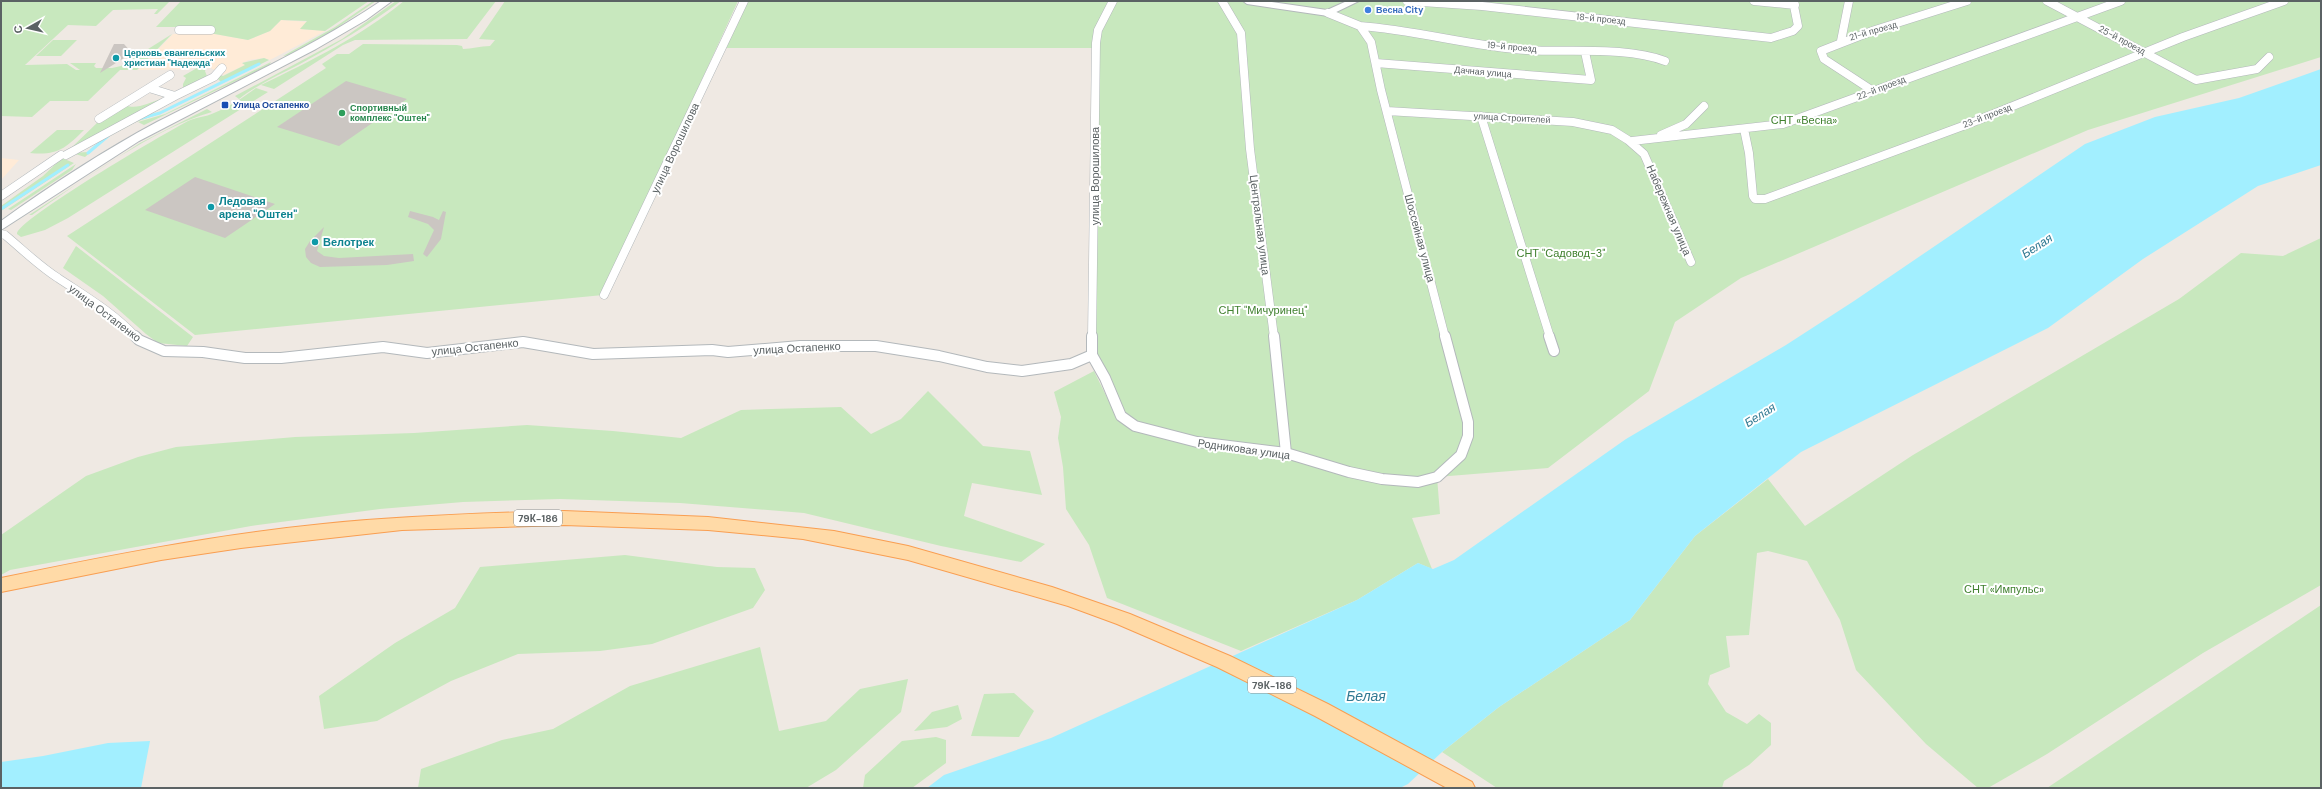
<svg xmlns="http://www.w3.org/2000/svg" width="2322" height="789" viewBox="0 0 2322 789" font-family="'DM Sans',sans-serif">
  <style>
    .commercial { fill: #ffebd7 }
    .green { fill: #c8e8be }
    .water { fill: #a2efff }
    .lines { fill: none; stroke-linecap: round; stroke-linejoin: round }
    .stream { stroke: #a2efff; stroke-width: 3 }
    .building { fill: #cbc6c2 }
    .minor-far1-casing { stroke: #b3b8bb; stroke-width: 9 }
    .minor-casing { stroke: #b3b8bb; stroke-width: 12 }
    .tertiary-casing { stroke: #b3b8bb; stroke-width: 2 }
    .secondary-casing { stroke: #b2b8bb; stroke-width: 2 }
    .primary-casing { stroke: #f99e51; stroke-width: 2 }
    .minor-far1 { stroke: #fff; stroke-width: 8 }
    .minor { stroke: #fff; stroke-width: 10 }
    .tertiary { fill: #fff; fill-rule: evenodd }
    .secondary { fill: #fff; fill-rule: evenodd }
    .primary { fill: #ffdaa7; fill-rule: evenodd }
    .shop-dot { fill: #3f7fe0; stroke: #fff; stroke-width: 1.5 }
    .culture-dot { fill: #0f9aa8; stroke: #fff; stroke-width: 1.5 }
    .transit-dot { fill: #1a4fb4; stroke: #fff; stroke-width: 1.5 }
    .leisure-dot { fill: #2e9e5b; stroke: #fff; stroke-width: 1.5 }
    .labels { text-anchor: middle; dominant-baseline: central; stroke-width: 4; stroke-linejoin: round; paint-order: stroke }
    .far-shop-label { font-size: 9px; font-weight: bold; fill: #366cbe; stroke: #fff; text-anchor: start }
    .far-street-label { font-size: 9px; fill: #5b6264; stroke: #fff }
    .far-culture-label { font-size: 9px; font-weight: bold; fill: #0d838f; stroke: #fff; text-anchor: start }
    .far-transit-label { font-size: 9px; font-weight: bold; fill: #164399; stroke: #fff; text-anchor: start }
    .far-leisure-label { font-size: 9px; font-weight: bold; fill: #27864d; stroke: #fff; text-anchor: start }
    .shield { fill: #fff; stroke: #8c9192; stroke-width: 1 }
    .shield-label { font-size: 10px; font-weight: bold; fill: #5b6264 }
    .park-label { font-size: 11px; fill: #40802f; stroke: #fff }
    .street-label { font-size: 11px; fill: #5b6264; stroke: #fff }
    .culture-label { font-size: 11px; font-weight: bold; fill: #0d838f; stroke: #fff; text-anchor: start }
    .water-label { font-size: 12px; font-style: italic; fill: #307992; stroke: #fff }
    .near-water-label { font-size: 14px; font-style: italic; fill: #307992; stroke: #fff }
  </style>
  <rect width="100%" height="100%" fill="#efe9e3"/>
  <path class="commercial" d="M281,20L308,22L300,29L325,31L270,60L264,58L249,60L242,63L245,65L223,75L204,64L191,69L138,70L173,34L209,33L248,40L270,31Z
    M1,158L19,160L1,180Z"/>
  <path class="green" d="M1,1H170L157,14H154L158,9L113,10L96,26L68,25L25,65L67,64L76,70H112H80L70,63H96L94,66L96,68H112L121,66L172,34L137,70H120L88,101H50L32,117L1,116Z
    M181,1H369L325,31L300,29L307,21L281,20L270,31L248,40L209,33H176L181,27H156Z
    M373,1H376L334,30L289,55L283,56L335,27Z
    M396,1H401C369,25 335,45 300,64C279,75 258,84 239,99L235,96L342,39Z
    M404,1H496L467,39L355,40L343,45L274,89L261,85C311,61 361,36 404,1Z
    M505,1H738L603,295L195,335L67,236L326,68L322,64L337,54H349L363,44L457,45L462,46L463,49C472,49 480,46 490,46L495,40L479,39Z
    M744,1H2321V57L2088,130L1741,278L1675,322L1649,391L1548,468L1437,477L1440,514L1412,518L1432,569L1418,563L1357,600L1241,651L1107,598L1089,545L1066,509L1063,467L1058,438L1061,417L1054,392L1094,371L1114,412L1120,415L1092,355L1095,48H722Z
    M53,40H77L61,56H36Z
    M264,58L269,60L162,113L136,122L108,137L85,157L72,153L88,152L106,136L135,120L160,112L221,82L217,78L220,75L223,76L245,65L242,63Z
    M271,62L269,65L144,125L138,122L165,114Z
    M204,64L207,67L205,71L208,79L183,89V84L186,78L183,76Z
    M256,88L268,92L68,218L45,230L21,237L17,234C16,220 167,132 188,121C196,117 206,117 214,113C230,107 242,98 256,88Z
    M161,99L164,100L69,150L98,122L124,105C137,110 148,103 161,99Z
    M207,109L212,112C153,129 83,180 32,215H29L140,143Z
    M57,130H84C66,148 57,156 30,153Z
    M62,158L74,163L1,211V206L43,176Z
    M76,164L72,170L11,210L8,209Z
    M2321,238V585L2203,653L2047,754L1988,788H1978L1926,744L1856,670L1840,620L1807,561L1768,551L1757,553L1749,635L1726,636L1730,667L1710,675L1708,684L1726,712L1747,724L1759,714L1771,723V745L1749,765L1724,781L1722,788H1497L1442,752L1499,707L1630,620L1695,536L1768,479L1805,526L1913,455L2179,299L2241,253L2283,256Z
    M76,246L193,337L187,346L158,343L146,334L103,296L63,268Z
    M928,391L983,446L1030,451L1042,495L972,483L964,516L1045,544L1021,562L941,546L804,513L680,503L560,499L463,502L380,509L251,526L10,570L1,575V535L86,476L138,457L176,447L295,437L414,433L527,425L613,431L681,438L741,410L841,407L871,434L901,419Z
    M625,555L717,567L755,568L765,590L753,608L652,644L600,651L518,654L451,681L377,721L324,729L319,696L395,643L455,608L480,567Z
    M2321,605V788H2047Z
    M760,647L779,731L826,721L860,689L908,679L901,712L836,770L806,788H418L421,769L502,740L553,729L630,686Z
    M1014,693L1034,711L1019,737L971,736L984,694Z
    M958,705L962,719L947,727L914,731L932,712Z
    M936,737L946,740V763L912,788H863L865,775L902,741Z"/>
  <path class="water" d="M2321,69V165L2258,186L2143,259L2048,328L1801,452L1695,536L1630,620L1499,707L1442,752L1408,784L1400,788H927L944,775L1051,738L1357,600L1418,563L1433,569L1454,560L1626,439L1786,345L1854,301L2085,144L2155,117L2239,98Z
    M150,741L141,788H1V762L43,756L108,743Z"/>
  <g class="lines">
    <path class="stream" d="M138,119L160,113L259,64
      M88,153L108,136
      M1,209L68,165"/>
  </g>
  <path class="building" d="M114,44H124L132,53L100,73Z
    M346,81L407,99L339,146L277,127Z
    M195,177L275,204L225,238L145,210Z
    M410,211L433,217L439,220L443,211L446,212L441,239L427,257L423,254L434,230L428,224L408,217Z
    M324,227L317,251L324,256L339,258L413,254L414,261L387,265L320,267L311,263L306,257L305,249L310,241Z"/>
  <g class="lines">
    <defs>
      <path id="minor-far1" d="M1222,1L1241,33L1250,149L1274,337
        M1407,1L1482,6L1771,38L1793,31L1798,26L1793,1
        M1754,1L1795,5
        M2047,1L2196,80L2257,69L2269,57
        M1328,13L1360,26L1371,42L1381,90L1445,337
        M1360,26C1416,30 1470,46 1526,50C1569,53 1625,46 1665,61
        M179,30H211
        M1841,41L1849,1
        M1376,63L1591,80L1585,52
        M149,88L175,96L214,77L222,68
        M1873,91L1824,59L1821,51L1875,30L1967,1
        M1387,111L1573,122L1612,130L1628,140L1644,154L1691,262
        M1481,116L1550,337
        M99,119L170,75
        M1744,129L1749,153L1753,196L1755,199H1765L1971,123L2183,37L2284,1
        M1661,135L1686,124L1704,106
        M1632,141L1783,124L2121,1
        M66,155L175,96
        M1,196L61,155
        M1,234L5,235C22,249 39,266 58,278C85,296 114,313 136,337
        M604,295L744,1
        M1092,337L1096,43L1098,30L1113,1"/>
      <path id="minor" d="M135,336L139,340L164,351L203,352L245,358H281L383,347L427,353L523,342L593,354L712,350L728,352L800,346H876L939,356L987,367L1022,371L1071,364L1092,355
        M1092,336V355L1105,378L1121,416L1135,426L1197,442L1286,453L1349,472L1382,479L1418,482L1437,477L1461,455L1468,436V422L1445,336
        M1274,336L1286,453
        M1549,336L1554,351"/>
      <path id="tertiary" d="M1243,1H1264L1327,10L1347,1H1359L1328,16L1247,4Z"/>
      <path id="secondary" d="M381,1H392L366,20L316,49L139,141L1,230V221C51,185 103,151 157,122C232,83 310,49 381,1Z"/>
      <path id="primary" d="M564,511L708,517L834,531L908,546L1052,587L1130,614L1230,656L1328,704L1472,782L1475,788H1447L1315,716L1217,667L1117,624L1068,606L908,560L803,539L708,530L564,525L402,530L241,548L161,560L1,592V578C107,556 214,535 323,524C403,516 483,513 564,511Z"/>
    </defs>
    <use href="#minor-far1" class="minor-far1-casing"/>
    <use href="#minor" class="minor-casing"/>
    <use href="#tertiary" class="tertiary-casing"/>
    <use href="#secondary" class="secondary-casing"/>
    <use href="#primary" class="primary-casing"/>
    <use href="#minor-far1" class="minor-far1"/>
    <use href="#minor" class="minor"/>
    <use href="#tertiary" class="tertiary"/>
    <use href="#secondary" class="secondary"/>
    <use href="#primary" class="primary"/>
  </g>
  <circle class="shop-dot" cx="1368" cy="10" r="4"/>
  <g class="culture-dot">
    <circle cx="116" cy="58" r="4"/>
    <circle cx="211" cy="207" r="4"/>
    <circle cx="315" cy="242" r="4"/>
  </g>
  <rect class="transit-dot" x="221" y="101" width="8" height="8" rx="2"/>
  <circle class="leisure-dot" cx="342" cy="113" r="4"/>
  <g class="labels">
    <g class="far-shop-label">
      <text x="1376" y="10">Весна City</text>
    </g>
    <g class="far-street-label">
      <text transform="translate(1601 19) rotate(6)">18-й проезд</text>
      <text transform="translate(1873 31) rotate(-16)">21-й проезд</text>
      <text transform="translate(2122 40) rotate(28)">25-й проезд</text>
      <text transform="translate(1512 47) rotate(5)">19-й проезд</text>
      <text transform="translate(1483 72) rotate(5)">Дачная улица</text>
      <text transform="translate(1881 88) rotate(-21)">22-й проезд</text>
      <text transform="translate(1987 116) rotate(-21)">23-й проезд</text>
      <text transform="translate(1512 118) rotate(3)">улица Строителей</text>
    </g>
    <g class="far-culture-label">
      <text x="124" y="53">Церковь евангельских<tspan x="124" dy="10">христиан "Надежда"</tspan></text>
    </g>
    <g class="far-transit-label">
      <text x="233" y="105">Улица Остапенко</text>
    </g>
    <g class="far-leisure-label">
      <text x="350" y="108">Спортивный<tspan x="350" dy="10">комплекс "Оштен"</tspan></text>
    </g>
    <g class="shield">
      <rect x="514" y="510" width="48" height="16" rx="3"/>
      <rect x="1248" y="677" width="48" height="16" rx="3"/>
    </g>
    <g class="shield-label">
      <text x="538" y="518">79К-186</text>
      <text x="1272" y="685">79К-186</text>
    </g>
    <g class="park-label">
      <text x="1804" y="120">СНТ «Весна»</text>
      <text x="1561" y="253">СНТ "Садовод-3"</text>
      <text x="1263" y="310">СНТ "Мичуринец"</text>
      <text x="2004" y="589">СНТ «Импульс»</text>
    </g>
    <g class="street-label">
      <text transform="translate(675 148) rotate(-65)">улица Ворошилова</text>
      <text transform="translate(1095 176) rotate(-90)">улица Ворошилова</text>
      <text transform="translate(1669 210) rotate(67)">Набережная улица</text>
      <text transform="translate(1260 225) rotate(83)">Центральная улица</text>
      <text transform="translate(1420 238) rotate(75)">Шоссейная улица</text>
      <text transform="translate(105 313) rotate(37)">улица Остапенко</text>
      <text transform="translate(475 347) rotate(-6)">улица Остапенко</text>
      <text transform="translate(797 348) rotate(-3)">улица Остапенко</text>
      <text transform="translate(1244 449) rotate(8)">Родниковая улица</text>
    </g>
    <g class="culture-label">
      <text x="219" y="201">Ледовая<tspan x="219" dy="13">арена "Оштен"</tspan></text>
      <text x="323" y="242">Велотрек</text>
    </g>
    <g class="water-label">
      <text transform="translate(2037 246) rotate(-33)">Белая</text>
      <text transform="translate(1760 415) rotate(-32)">Белая</text>
    </g>
    <g class="near-water-label">
      <text x="1366" y="696">Белая</text>
    </g>
  </g>
  <rect width="2322" height="789" fill="none" stroke="#5b6264" stroke-width="4"/>
  <g transform="translate(28 28) rotate(262)" stroke="#ffffff" stroke-width="3" paint-order="stroke">
  <path d="M0-3L7 15L0 10L-7 15Z" fill="#5b6264"/>
  <text y="-6" font-size="11" font-weight="bold" text-anchor="middle" fill="#5b6264">С</text>
  </g>
</svg>
